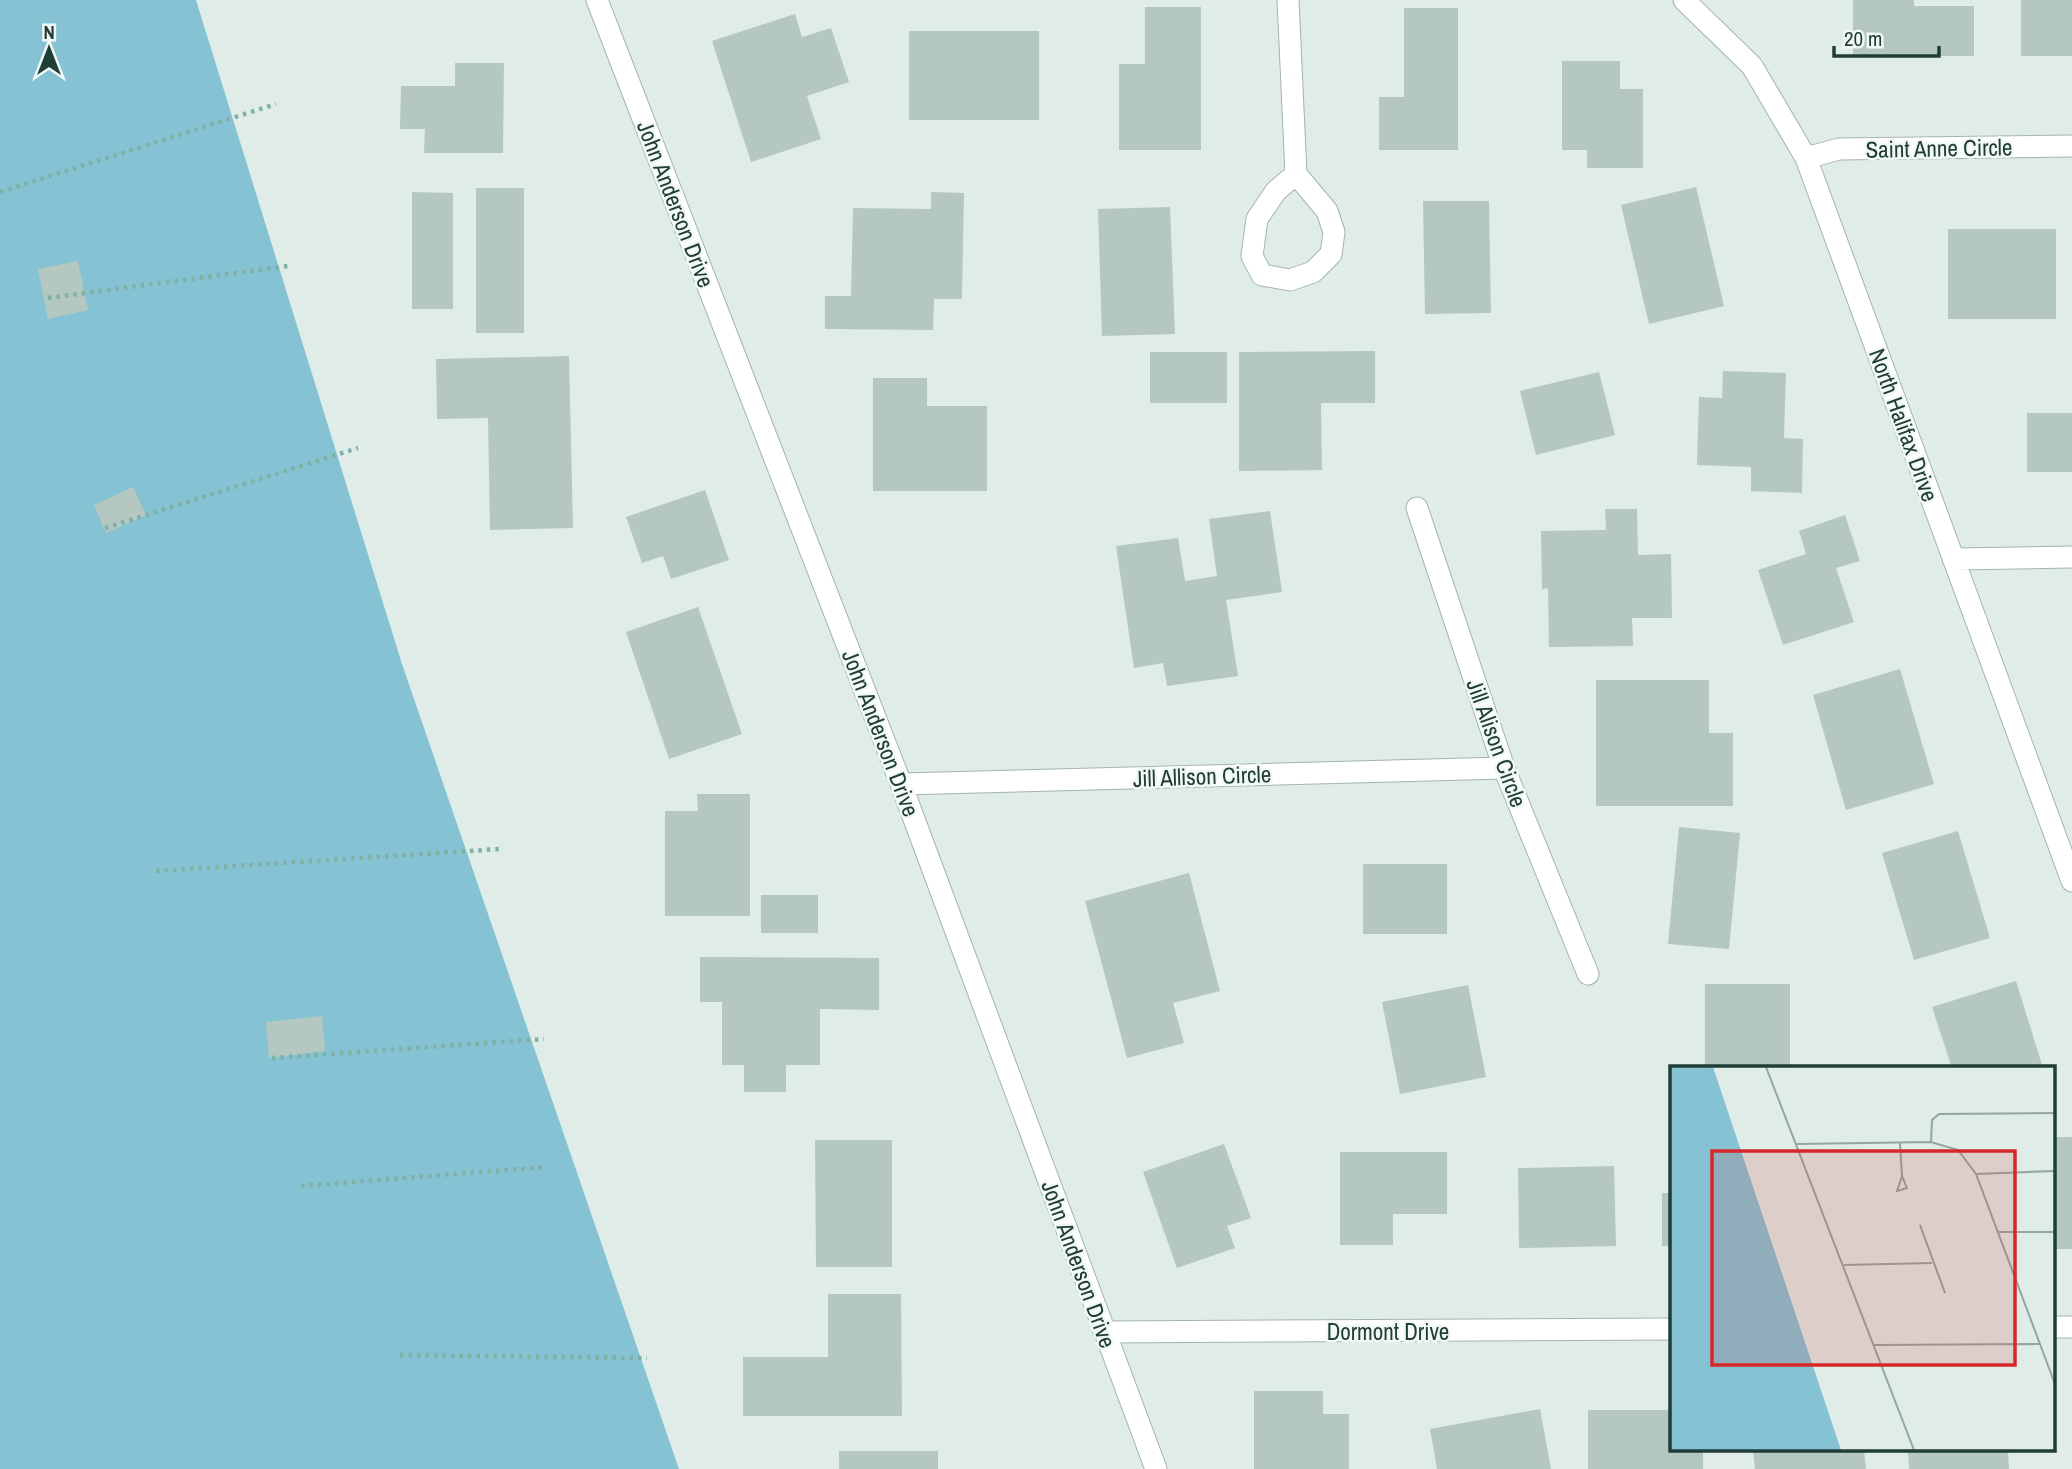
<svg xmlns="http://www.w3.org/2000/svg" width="2072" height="1469" viewBox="0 0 2072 1469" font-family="'Archivo Narrow',sans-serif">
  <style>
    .water { fill: #85c3d4 }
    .building { fill: #b5c7c1 }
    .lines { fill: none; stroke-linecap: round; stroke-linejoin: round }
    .minor-casing { stroke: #a3b4af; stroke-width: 23 }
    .path { stroke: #7fb1a5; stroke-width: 4.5; stroke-dasharray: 3.5 5; stroke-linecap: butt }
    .minor { stroke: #fff; stroke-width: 21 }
    .labels { text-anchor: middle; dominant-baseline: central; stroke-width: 5; stroke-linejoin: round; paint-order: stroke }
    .street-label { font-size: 23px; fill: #203e37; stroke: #f1f8f5 }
    .inset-road { fill: none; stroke: #93a6a1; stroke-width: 2 }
    .view { fill: #d62828; fill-opacity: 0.15; stroke: #d62828; stroke-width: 3.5 }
    .inset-edge { fill: none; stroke: #203e37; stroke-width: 3.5 }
  </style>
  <rect width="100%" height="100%" fill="#e0ece8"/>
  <path class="water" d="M0,0H196L402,664L679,1469H0Z"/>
  <path class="building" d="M1853,0H1914V6H1974V56H1853Z
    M2021,0H2072V56H2021Z
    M1145,7H1201V150H1119V64H1145Z
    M1404,8H1458V150H1379V97H1404Z
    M795,14L802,37L831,28L849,82L807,96L821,139L751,162L712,41Z
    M909,31H1039V120H909Z
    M1562,61H1620V89H1643V168H1587V150H1562Z
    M455,63H504L503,153H424L425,129H400L401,86H455Z
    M1696,187L1724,306L1649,324L1621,205Z
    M476,188H524V333H476Z
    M412,192L453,193V309H412Z
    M931,192L964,193L962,299H934L933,330L825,329V296H851L853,208L931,209Z
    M1423,201H1489L1491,313L1425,314Z
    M1170,207L1175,334L1102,336L1098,209Z
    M1948,229H2056V319H1948Z
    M78,261L88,310L48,319L38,269Z
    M1375,351V403H1321L1322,470L1239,471V352Z
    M1150,352H1227V403H1150Z
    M569,356L573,528L490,530L488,418L437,419L436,359Z
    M1723,371L1786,373L1784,438L1803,439L1802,493L1751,491V467L1697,465L1699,397L1722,398Z
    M1599,372L1615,435L1536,455L1520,391Z
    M873,378H927V406H987V491H873Z
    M2027,413H2072V472H2027Z
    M133,487L146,515L106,533L94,505Z
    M705,490L729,560L671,579L663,556L642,563L626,517Z
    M1605,509H1637L1638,555L1671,554L1672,618H1632L1633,646L1549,647L1548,588L1542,589L1541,531L1606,530Z
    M1270,511L1282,592L1226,600L1238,676L1167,686L1163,663L1134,668L1116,546L1178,538L1185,581L1217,576L1209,519Z
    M1845,515L1860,561L1836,568L1854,622L1783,645L1758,570L1806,554L1799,531Z
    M698,607L742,734L669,759L626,632Z
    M1900,669L1934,784L1846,810L1813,695Z
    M1596,680H1709V733H1733V806H1596Z
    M697,794H750V916H665V811H698Z
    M1679,827L1740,833L1729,949L1668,944Z
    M1958,831L1990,938L1914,960L1882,853Z
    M1363,864H1447V934H1363Z
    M1189,873L1220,991L1173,1003L1184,1043L1127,1058L1085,901Z
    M761,895H818V933H761Z
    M700,957L879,958V1010L820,1009V1065H786V1092H744V1065H722V1002H700Z
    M2016,981L2043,1068H1952L1932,1007Z
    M1705,984H1790V1068H1705Z
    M1468,985L1486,1077L1400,1094L1382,1002Z
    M322,1016L325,1051L269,1058L266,1022Z
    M2053,1137H2072V1249H2053Z
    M815,1140H892V1267H816Z
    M1224,1144L1251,1218L1227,1226L1235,1248L1177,1268L1143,1172Z
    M1340,1152H1447V1214H1393V1245H1340Z
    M1614,1166L1616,1246L1519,1248L1518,1168Z
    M1662,1193H1671V1246H1662Z
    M828,1294H901L902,1416H743V1357H828Z
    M1254,1391H1323V1414H1349V1469H1254Z
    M1540,1409L1551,1469H1437L1430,1429Z
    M1588,1410H1671V1450H1703V1469H1588Z
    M1753,1450H1864L1866,1469H1755Z
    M1908,1450H2008L2009,1469H1909Z
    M839,1451H938V1469H839Z"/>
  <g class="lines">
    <defs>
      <path id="minor" d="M597,0L901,784L1156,1469
        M1288,0L1296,174L1327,211L1334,232L1331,254L1313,272L1290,280L1262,275L1252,256L1257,219L1276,191L1296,174
        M1684,0L1752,66L1806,158L2072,881
        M1806,158L1839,149L2072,146
        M1417,508L1504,768L1588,974
        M1953,559L2072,557
        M901,784L1504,768
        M2053,1327H2072
        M1104,1332L1671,1329"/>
    </defs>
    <use href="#minor" class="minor-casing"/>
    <path class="path" d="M0,192L276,104
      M48,298L288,266
      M105,528L358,448
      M156,871L500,849
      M272,1058L544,1039
      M301,1186L546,1167
      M400,1355L647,1358"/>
    <use href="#minor" class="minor"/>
  </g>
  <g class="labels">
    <g class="street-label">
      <text transform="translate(1939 148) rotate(-1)">Saint Anne Circle</text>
      <text transform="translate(676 204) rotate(69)">John Anderson Drive</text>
      <text transform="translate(1904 425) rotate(70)">North Halifax Drive</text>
      <text transform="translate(881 733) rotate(69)">John Anderson Drive</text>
      <text transform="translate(1497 743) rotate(70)">Jill Alison Circle</text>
      <text transform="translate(1202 776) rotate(-2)">Jill Allison Circle</text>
      <text transform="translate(1079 1264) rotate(70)">John Anderson Drive</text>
      <text x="1388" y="1331">Dormont Drive</text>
    </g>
  </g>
  <g transform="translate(1670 1066)">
    <rect width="385" height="385" fill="#e0ece8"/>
    <path d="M0,1H43L171,384H0Z" fill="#85c3d4"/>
    <path class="inset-road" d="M96,1L244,384M261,76L262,54L269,48L385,47M230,77L232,110L227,125L237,122L232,110M127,78L261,76L288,84L306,108L385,318M306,108L385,105M250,159L275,227M328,166H385M174,199L262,197M204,279L369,278"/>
    <path class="view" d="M42,85H345V299H42Z"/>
    <rect width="385" height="385" class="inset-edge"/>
  </g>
  <g transform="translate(49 49)" stroke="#f1f8f5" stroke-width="5" paint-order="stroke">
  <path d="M0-5L12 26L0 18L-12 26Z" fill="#203e37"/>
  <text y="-10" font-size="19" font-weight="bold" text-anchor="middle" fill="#203e37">N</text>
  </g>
  <path d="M1834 46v10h105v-10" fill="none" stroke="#203e37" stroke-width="3.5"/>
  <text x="1844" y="46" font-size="21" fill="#203e37" stroke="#f1f8f5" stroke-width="5" paint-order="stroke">20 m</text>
</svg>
